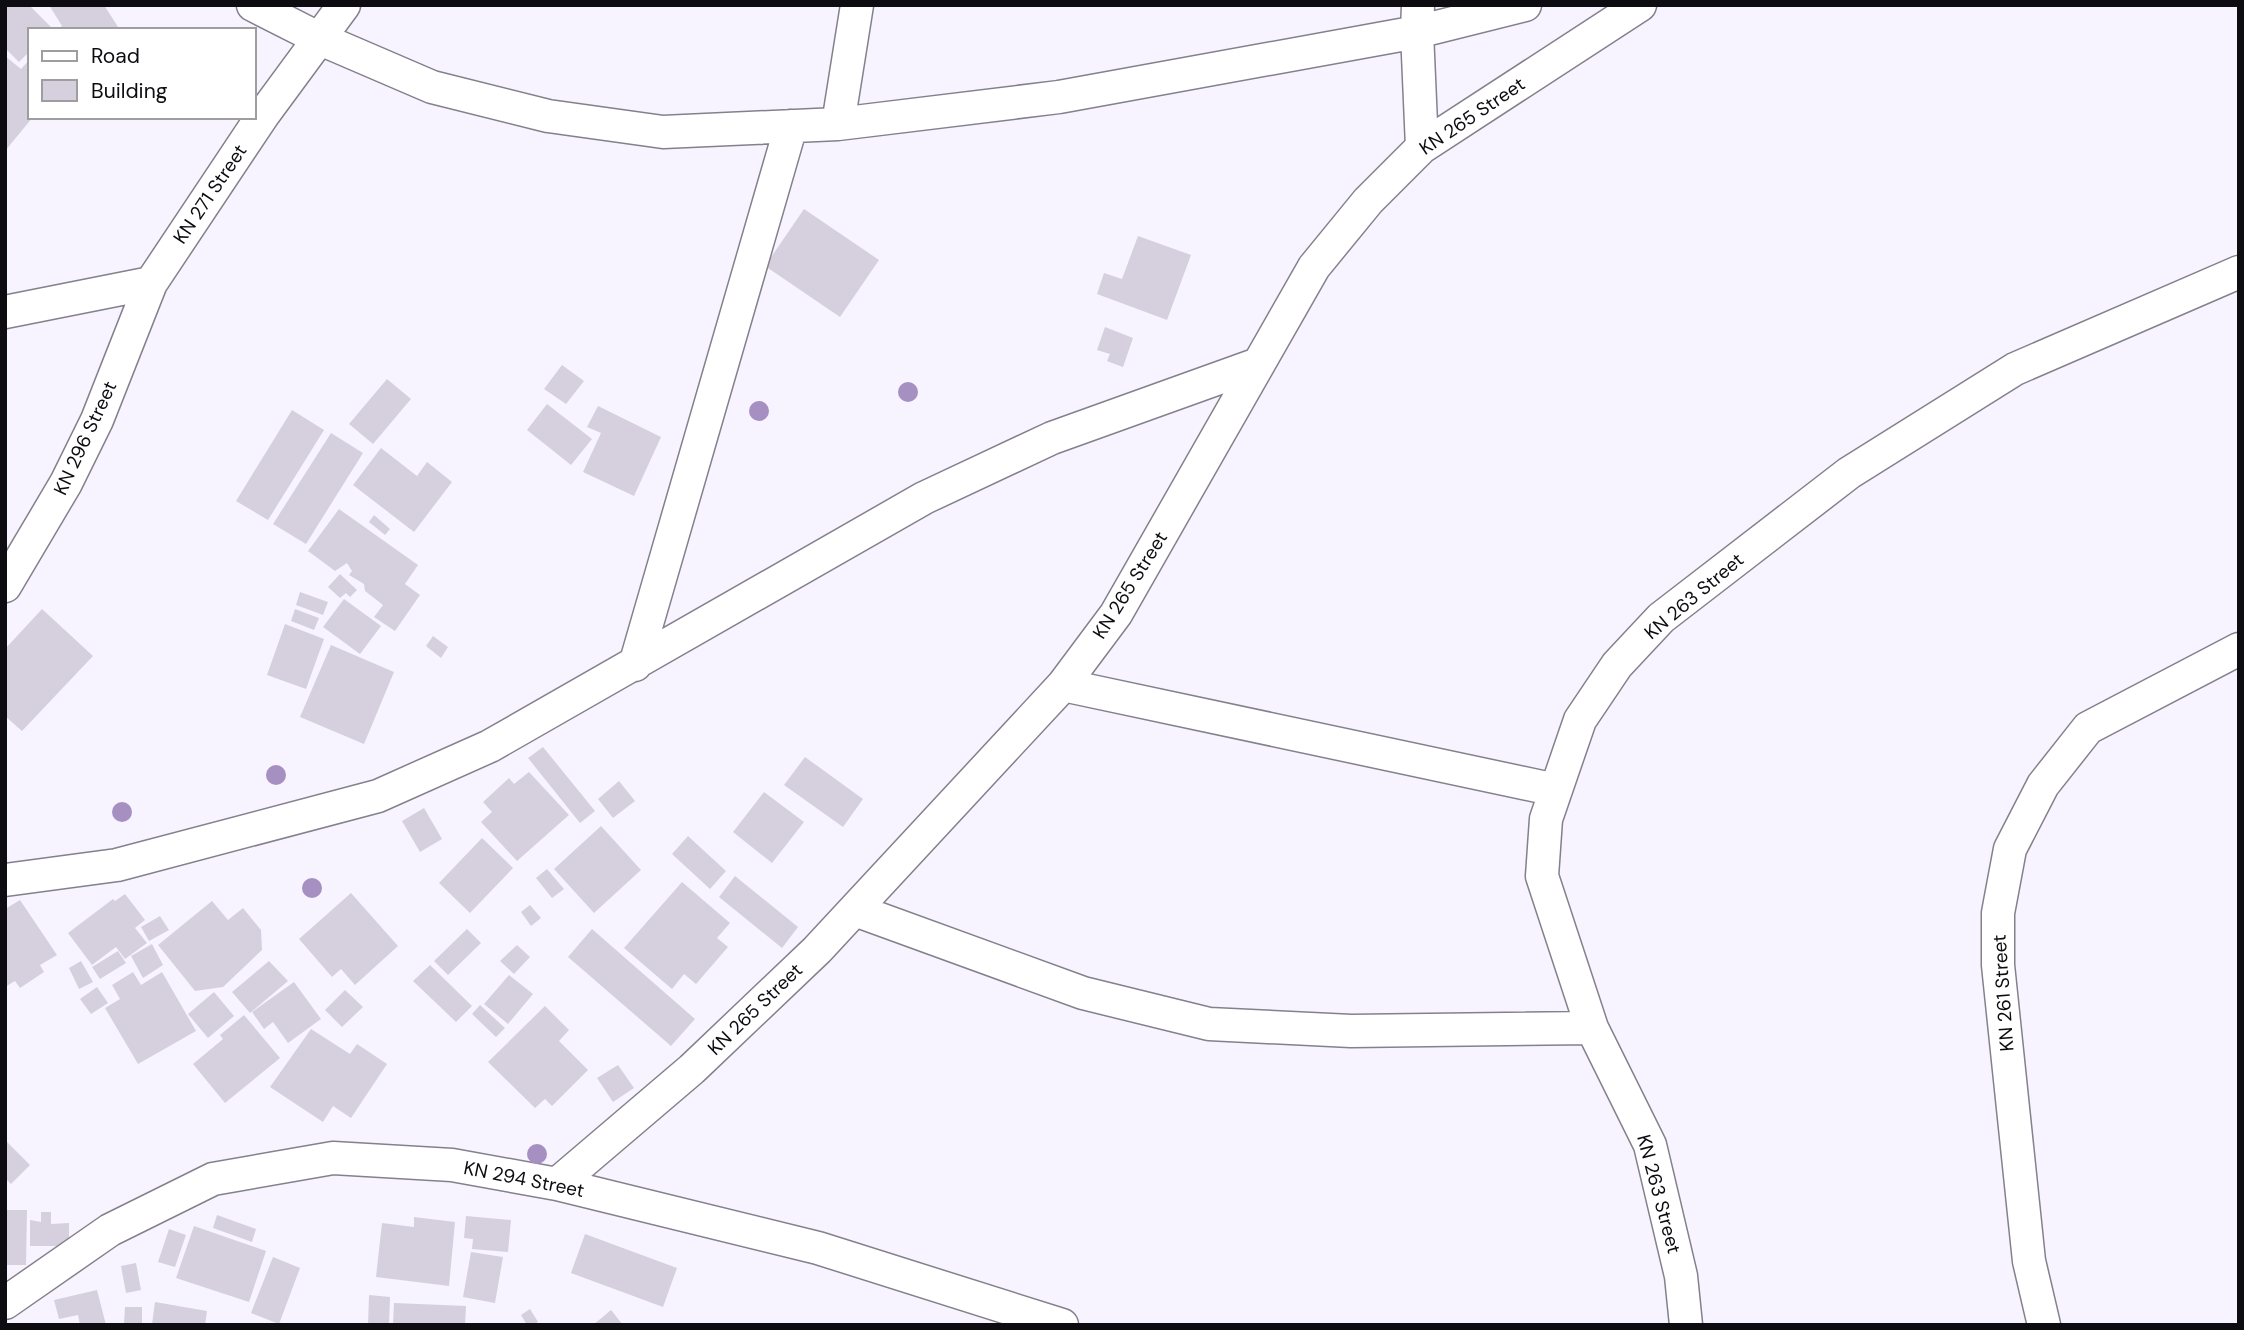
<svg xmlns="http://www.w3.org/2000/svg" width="2244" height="1330" viewBox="0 0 2244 1330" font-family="'DM Sans',sans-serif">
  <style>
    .building { fill: #d6d0de }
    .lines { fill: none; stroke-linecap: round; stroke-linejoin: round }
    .minor-casing { stroke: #84808c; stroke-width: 35 }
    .minor { stroke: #fff; stroke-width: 32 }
    .tree { fill: #a68fc1 }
    .labels { text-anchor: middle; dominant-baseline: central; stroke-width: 5; stroke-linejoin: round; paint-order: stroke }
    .street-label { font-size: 19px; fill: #0d0c10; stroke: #fff }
  </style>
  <rect width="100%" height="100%" fill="#f7f3ff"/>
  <path class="building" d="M5,5H29L52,28L30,30V51L19,62L5,48Z
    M49,5H104L120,30H56L62,26Z
    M5,56L21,69L30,59V117H33L5,151Z
    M804,209L879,260L840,317L765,266Z
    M1138,236L1191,255L1167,320L1097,294L1104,273L1122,279Z
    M1105,327L1133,338L1123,367L1107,361L1110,354L1097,350Z
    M562,365L584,381L566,404L544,389Z
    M387,379L411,399L373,444L349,424Z
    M547,404L592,439L571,465L527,430Z
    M598,406L661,437L634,496L583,472L601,433L587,427Z
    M292,410L324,430L268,520L236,501Z
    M331,433L363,453L306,544L273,524Z
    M381,448L417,476L427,462L452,482L414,532L353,485Z
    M339,509L418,565L405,584L420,595L395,631L374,617L383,605L365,591L364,584L349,575L352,571L347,563L335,571L308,551Z
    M374,515L390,529L385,535L369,522Z
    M340,574L357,590L350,597L346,593L340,598L328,587Z
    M300,592L328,602L323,615L296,605Z
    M344,599L381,626L360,654L323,627Z
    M42,609L93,656L22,731L5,716V649Z
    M295,609L319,618L314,630L291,621Z
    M285,624L324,639L306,689L267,675Z
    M433,636L448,647L441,658L426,646Z
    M331,645L394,672L364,744L300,717Z
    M543,747L595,811L580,823L528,758Z
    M805,757L863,799L843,827L784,785Z
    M529,772L569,815L517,861L481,822L492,812L483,802L509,778L514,784Z
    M619,781L635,801L613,818L598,799Z
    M764,792L804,822L772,863L733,832Z
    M424,808L442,839L420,852L402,821Z
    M601,826L641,870L594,913L554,869Z
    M688,836L726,871L710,889L672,854Z
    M482,838L513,868L470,913L439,883Z
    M547,869L564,889L552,898L536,878Z
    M735,876L798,927L782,948L719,897Z
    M682,882L730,923L717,938L728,947L696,984L684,974L672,989L624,948Z
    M351,893L398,946L355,985L341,969L332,977L299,939Z
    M125,894L145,920L135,928L147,943L125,959L116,947L92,965L68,933L113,899L115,901Z
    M20,900L57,955L40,965L44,972L20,988L15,981L5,987V909Z
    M212,901L228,920L243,908L261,930L262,950L223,987L195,991L158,945Z
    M530,905L541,918L531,926L521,912Z
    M160,916L169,930L149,941L141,927Z
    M467,929L481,943L448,975L434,961Z
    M592,929L695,1019L671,1046L568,957Z
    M152,944L163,965L143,978L131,956Z
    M517,945L530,957L514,974L500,961Z
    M118,951L126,963L100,979L92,967Z
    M81,961L93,982L79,989L69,968Z
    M269,961L288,981L250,1013L232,992Z
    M430,965L472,1006L456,1022L413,981Z
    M133,972L141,985L162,972L196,1031L138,1064L105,1008L120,999L112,985Z
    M509,975L533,994L508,1024L484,1004Z
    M294,982L321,1019L288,1043L273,1022L264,1029L252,1012Z
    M97,987L108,1003L91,1014L80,999Z
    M345,990L363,1007L342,1027L325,1010Z
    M214,992L234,1016L208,1038L188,1014Z
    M480,1005L505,1028L496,1037L472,1014Z
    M545,1006L569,1030L559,1041L588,1070L552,1106L545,1099L535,1108L488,1062Z
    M244,1015L280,1058L225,1103L193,1064L223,1039L220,1035Z
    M311,1029L350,1054L357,1044L387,1064L351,1118L333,1106L323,1122L270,1087Z
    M618,1065L634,1088L613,1102L597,1078Z
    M5,1140L30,1165L11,1184L5,1178Z
    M5,1210H27L26,1265H5Z
    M41,1212H51V1224L69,1223V1246H30V1220L41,1222Z
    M217,1215L256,1229L252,1242L213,1228Z
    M466,1216L511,1220L508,1252L472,1249L473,1239L464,1238Z
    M414,1217L455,1222L449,1286L376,1277L382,1223L414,1227Z
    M194,1226L266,1251L249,1302L176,1278Z
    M169,1229L186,1235L175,1267L158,1262Z
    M585,1234L677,1268L663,1307L571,1273Z
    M471,1252L503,1257L495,1303L463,1297Z
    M273,1257L300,1268L279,1324L251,1313Z
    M136,1263L141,1290L126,1293L121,1266Z
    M97,1290L106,1325H80L78,1315L59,1319L54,1300Z
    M369,1295L390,1297L389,1325H368Z
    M155,1302L207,1311L205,1325L152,1324Z
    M394,1303L466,1306L465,1325H393Z
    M125,1307H142V1324H124Z
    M530,1309L538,1322L533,1325H527L521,1315Z
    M611,1310L623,1325H593Z"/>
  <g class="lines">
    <defs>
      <path id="minor" d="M253,5L318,38L432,87L548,116L663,132L838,124L1059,97L1417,32L1525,5
        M1418,5L1417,32L1422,147
        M838,124L857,5
        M5,312L151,283
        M5,586L66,483L97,420L151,283L263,115L344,5
        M635,665L791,126
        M1063,685L1556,790
        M5,880L117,865L378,796L490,746L924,498L1052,438L1258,364
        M855,910L1083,993L1209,1024L1351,1031L1592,1028
        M557,1184L692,1069L817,950L1063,685L1116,614L1314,267L1368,201L1422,147L1640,5
        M5,1303L110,1230L213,1179L333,1158L452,1165L557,1184L818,1248L1062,1325
        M1686,1325L1681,1276L1650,1145L1592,1028L1542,876L1546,819L1580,720L1617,665L1661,618L1849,473L2015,369L2239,272
        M2044,1325L2029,1261L1998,965V913L2010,849L2043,785L2088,728L2239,649"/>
    </defs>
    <use href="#minor" class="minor-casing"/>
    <use href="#minor" class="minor"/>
  </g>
  <g class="tree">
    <circle cx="908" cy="392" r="10"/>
    <circle cx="759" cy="411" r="10"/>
    <circle cx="276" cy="775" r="10"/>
    <circle cx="122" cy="812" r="10"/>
    <circle cx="312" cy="888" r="10"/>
    <circle cx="537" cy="1154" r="10"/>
  </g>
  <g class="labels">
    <g class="street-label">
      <text transform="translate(1472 116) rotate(-34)">KN 265 Street</text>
      <text transform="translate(210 194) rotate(-56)">KN 271 Street</text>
      <text transform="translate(85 438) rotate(-65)">KN 296 Street</text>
      <text transform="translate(1130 585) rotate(-58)">KN 265 Street</text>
      <text transform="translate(1694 596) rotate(-40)">KN 263 Street</text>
      <text transform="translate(2003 993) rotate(-94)">KN 261 Street</text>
      <text transform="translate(755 1009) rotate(-44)">KN 265 Street</text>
      <text transform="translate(524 1179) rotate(11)">KN 294 Street</text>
      <text transform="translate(1659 1194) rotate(75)">KN 263 Street</text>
    </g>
  </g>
  <rect width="2244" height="1330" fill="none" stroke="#0d0c10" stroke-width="14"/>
  <rect x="28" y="28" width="228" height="91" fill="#ffffff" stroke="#9e9e9f" stroke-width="2"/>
  <rect x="42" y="51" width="35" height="10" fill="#ffffff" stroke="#9e9e9f" stroke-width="2"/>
  <text x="91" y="63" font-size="21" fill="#0d0c10">Road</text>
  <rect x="42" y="80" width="35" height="21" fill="#d6d0de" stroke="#9e9e9f" stroke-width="2"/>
  <text x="91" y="98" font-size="21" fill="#0d0c10">Building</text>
</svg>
